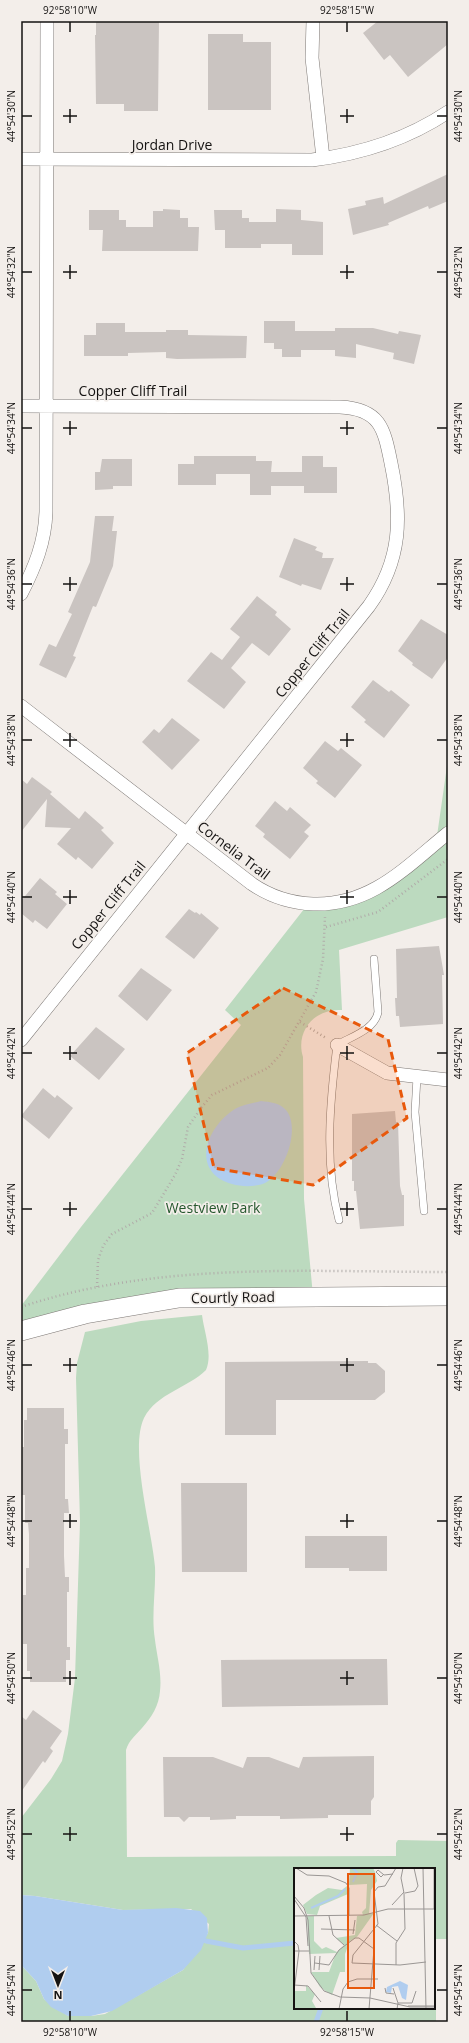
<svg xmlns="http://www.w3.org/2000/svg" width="469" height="2043" viewBox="0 0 469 2043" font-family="'Open Sans',sans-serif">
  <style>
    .green { fill: #bcdabf; fill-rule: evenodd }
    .water { fill: #b0cdef }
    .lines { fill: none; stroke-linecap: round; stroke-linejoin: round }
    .stream { stroke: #b0cdef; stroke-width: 5 }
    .building { fill: #cac4c1 }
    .lane-casing { stroke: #7d7875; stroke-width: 8 }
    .street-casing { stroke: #7d7875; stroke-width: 14 }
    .secondary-casing { stroke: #7d7875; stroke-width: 20 }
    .path { stroke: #b0aca9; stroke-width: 2.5; stroke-dasharray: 1 3; stroke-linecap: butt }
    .lane { stroke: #fff; stroke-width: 7 }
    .street { stroke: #fff; stroke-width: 13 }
    .secondary { stroke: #fff; stroke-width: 19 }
    .marked { fill: #e8590c; fill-opacity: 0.2; stroke: #e8590c; stroke-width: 3; stroke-dasharray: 8 5; stroke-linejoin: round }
    .ticks { fill: none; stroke: #151312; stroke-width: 1.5 }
    .labels { text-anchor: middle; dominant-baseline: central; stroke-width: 3.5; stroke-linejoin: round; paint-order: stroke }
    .street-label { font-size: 14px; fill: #151312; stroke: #f3eeea }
    .park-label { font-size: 14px; fill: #25572d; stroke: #f3eeea }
    .inset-river { fill: none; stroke: #b0cdef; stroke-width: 2 }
    .inset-road { fill: none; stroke: #9a9694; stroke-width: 1 }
    .view { fill: #e8590c; fill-opacity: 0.15; stroke: #e8590c; stroke-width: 2 }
    .inset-edge { fill: none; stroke: #151312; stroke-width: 2 }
    .neatline { fill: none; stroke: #151312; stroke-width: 1.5 }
    .ticks-label { font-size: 10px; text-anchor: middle; fill: #151312 }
  </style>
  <rect width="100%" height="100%" fill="#f3eeea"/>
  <path class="green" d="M448,759V917L339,950L342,1010C315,1008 295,1031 303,1057L304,1199L313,1296L223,1297L21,1331V1306L81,1227L241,1025L225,1010L308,904L350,901L436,843Z
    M202,1315C204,1331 213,1355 206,1370C188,1388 157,1393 144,1418C129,1449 152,1531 155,1567C156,1591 151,1616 155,1640C157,1657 162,1673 160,1691C159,1705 152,1717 142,1728C136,1735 129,1740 126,1750L127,1857L396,1856V1843L398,1840L448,1841V1939H436V2022H21V1965L36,1981L44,1999L68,2016H91L105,2014L183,1970L208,1933L209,1924L191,1909L123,1910L35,1896L21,1895V1818L51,1779L62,1761L68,1734L75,1678L80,1522L76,1378L77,1363L85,1332L141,1321ZM295,1869H434V2008H295Z"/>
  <path class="water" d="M261,1101C270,1102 280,1103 286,1110C301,1128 285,1173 265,1183C256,1187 242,1187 232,1184C191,1172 205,1130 232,1111C240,1105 251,1104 261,1101Z
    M21,1895L35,1896L123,1910L176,1908L200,1911L207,1918L208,1933L201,1950L183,1970L112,2011L91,2016H68L51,2007L44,1999L36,1981L21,1965Z"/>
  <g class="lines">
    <path class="stream" d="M206,1941L243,1948L295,1943
      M316,2022L321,2008"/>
  </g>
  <path class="building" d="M96,21H159L158,111H124V104H96L95,35H96Z
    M378,21H448V44L408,77L390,55L384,60L363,33Z
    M208,34H243V42H271V110H208Z
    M448,174V201L429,209L428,206L388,223L389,225L353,235L348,209L366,205L365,201L383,197L384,204Z
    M163,209L180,210V218H188V227H199L198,251H102L103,230H89V210H119V220H126V227H153V211H163Z
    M276,209L301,210V220L323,222V255H292V244H261V248H225V230H215L214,210H242V218H249V222H276Z
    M264,321H295V331H335V328H373L398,334L399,331L421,335L414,364L393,359L394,353L356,344V358L335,356V350H301V357H282V349H274V343H264Z
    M96,323H125V332H166V330H188V335L247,336L246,358L177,359L166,358V352L128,353V356H84V335H96Z
    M194,456H256V461H272L271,472H302V456H323V467H337V493H304V486H271V495H250V474H216V485H178V464H194Z
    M102,459H132V486H113V489L95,490V472H100Z
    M95,516H114L112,531H117L113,566L96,607L93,606L73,656L76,657L66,678L39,665L49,644L56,647L72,614L68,612L90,562Z
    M294,538L317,547L315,550L323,553L322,558H334L321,590L302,584L301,586L279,577Z
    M257,596L277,612L275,615L291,629L269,656L252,643L231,668L246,682L224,709L187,681L211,652L222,660L240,637L230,629Z
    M421,619L448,635V657L432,679L412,665L413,663L398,651Z
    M373,680L389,692L391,690L410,705L384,738L364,722L366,720L351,707Z
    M172,718L200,740L172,770L142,742L154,729L159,733Z
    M325,741L338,751L341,748L362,765L335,798L316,783L318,781L303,768Z
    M32,777L52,792L50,794L79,819L85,811L102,826L104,828L101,830L114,843L92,869L78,857L76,860L57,844L71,828L45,827L47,799L21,832V779L27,784Z
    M275,801L287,811L290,807L311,825L304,832L309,836L290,859L263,837L265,834L255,826Z
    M40,878L57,892L55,894L67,904L47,929L35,920L33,923L21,913V901Z
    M189,909L195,913L196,912L200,915L201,913L219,928L194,959L165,937Z
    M439,946L444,975H442L443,1024L400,1027L399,1016H396L395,998H397L396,949Z
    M141,968L172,990L147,1021L118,996Z
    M96,1027L125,1049L99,1080L70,1056Z
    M43,1088L55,1098L57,1095L73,1108L49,1139L21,1116Z
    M395,1111L396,1122H398L400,1186L402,1195H404V1226L360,1229L356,1191H354V1181H352V1114Z
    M368,1361V1363H376L385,1371V1392L375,1400H276V1435H225V1362Z
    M27,1408H64V1429H68V1444H65V1499H68L69,1513H64V1556L65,1577H69V1592H67V1647H70V1660H66V1682H30V1671H27V1644H23V1595H26V1568H29V1534L28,1523H25V1495H22L21,1447H24V1420H27Z
    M181,1483H247V1572H182Z
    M305,1536H387V1571H349V1568H305Z
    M387,1659L388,1705L222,1707L221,1660Z
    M33,1710L62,1731L50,1748L53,1751L45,1763L43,1761L21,1792V1716L26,1720Z
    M374,1756V1797L371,1801V1815H328V1818L280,1819V1816H236V1819L210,1820V1817H189L184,1822L179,1817H164L163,1757H213L243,1768L247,1757H269L299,1768L303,1757Z"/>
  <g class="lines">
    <defs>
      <path id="lane" d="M417,1077L415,1112L424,1211
        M339,1220C324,1164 330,1101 337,1045C350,1037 375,1030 378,1012L374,959"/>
      <path id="street" d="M313,21L312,58L323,158
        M21,159L312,160C361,154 406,140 448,112
        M21,406L340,407C380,409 384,428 391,463C402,516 402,560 369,606L21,1040
        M21,594C35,567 45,542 46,512L47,21
        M21,706L252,884C271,897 290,903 313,904C371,906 406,867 448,833
        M337,1045L387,1073L448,1080"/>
      <path id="secondary" d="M21,1331L85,1314L179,1298L448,1296"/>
    </defs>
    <use href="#lane" class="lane-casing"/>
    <use href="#street" class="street-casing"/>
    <use href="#secondary" class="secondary-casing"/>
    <path class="path" d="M326,927L378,912L448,859
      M300,1022L326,1038
      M97,1287L98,1260L103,1246L112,1234L152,1213L175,1175L182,1159L188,1127L201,1108L212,1095L268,1068L280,1055L316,992L323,959L325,917
      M21,1307C158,1261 306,1272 448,1272"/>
    <use href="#lane" class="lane"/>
    <use href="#street" class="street"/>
    <use href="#secondary" class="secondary"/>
  </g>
  <path class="marked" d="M283,988L388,1039L407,1118L313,1185L214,1168L187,1053Z"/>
  <path class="ticks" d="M70,22V32M347,22V32M70,109V123M347,109V123M22,116H32M63,116H77M340,116H354M437,116H447M70,265V279M347,265V279M22,272H32M63,272H77M340,272H354M437,272H447M70,421V435M347,421V435M22,428H32M63,428H77M340,428H354M437,428H447M70,577V591M347,577V591M22,584H32M63,584H77M340,584H354M437,584H447M70,733V747M347,733V747M22,740H32M63,740H77M340,740H354M437,740H447M70,890V904M347,890V904M22,897H32M63,897H77M340,897H354M437,897H447M70,1046V1060M347,1046V1060M22,1053H32M63,1053H77M340,1053H354M437,1053H447M70,1202V1216M347,1202V1216M22,1209H32M63,1209H77M340,1209H354M437,1209H447M70,1358V1372M347,1358V1372M22,1365H32M63,1365H77M340,1365H354M437,1365H447M70,1514V1528M347,1514V1528M22,1521H32M63,1521H77M340,1521H354M437,1521H447M70,1671V1685M347,1671V1685M22,1678H32M63,1678H77M340,1678H354M437,1678H447M70,1827V1841M347,1827V1841M22,1834H32M63,1834H77M340,1834H354M437,1834H447M22,1990H32M437,1990H447M70,2011V2021M347,2011V2021"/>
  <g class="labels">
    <g class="street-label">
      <text x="172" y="144">Jordan Drive</text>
      <text x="133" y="390">Copper Cliff Trail</text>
      <text transform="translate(312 653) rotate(-51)">Copper Cliff Trail</text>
      <text transform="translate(234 850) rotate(37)">Cornelia Trail</text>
      <text transform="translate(108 905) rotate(-51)">Copper Cliff Trail</text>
      <text transform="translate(233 1297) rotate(-1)">Courtly Road</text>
    </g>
    <g class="park-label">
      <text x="213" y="1207">Westview Park</text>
    </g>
  </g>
  <g transform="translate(294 1868)">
    <rect width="141" height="141" fill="#f3eeea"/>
    <path d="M56,0H79L81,4L83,13L77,22L75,46L69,47L68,44L72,40L73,16L55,17ZM53,18L54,26L26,38L23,47L13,46L9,37L22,27L34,20L48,22ZM80,45L63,69L56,73L51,86V104H46L38,127L33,124L26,119L17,104H35L42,85L15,86L13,48H20V73L28,81L32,79L43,84L50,77L42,70L61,67L63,48ZM12,117L21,126L18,133L22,140L28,141H0V123H12Z" fill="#bcdabf"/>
    <path d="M106,113L114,117L112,132L108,130L104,118L98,119L97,125L92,124L93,119Z" fill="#b0cdef"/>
    <path class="inset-river" d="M58,0L63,4L59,14M17,40L44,28L51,21"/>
    <path class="inset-road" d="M2,0L13,7L35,8L52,15L55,20V48M102,0L91,18L84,19L80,24L84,56L59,87L58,95L106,97L132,94M129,0L132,141M140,0V41M90,6L87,9L82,4L84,2L90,7L99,6M111,25L121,23L124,18L120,0M0,28L10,40L14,52L17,105L30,123L46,129L76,130L116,139H141M0,31L12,49L14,78M98,37L110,24M0,48L70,47L94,41H141M35,48L39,67L50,77M82,57L103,73M27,61L61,62M59,66L61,52M0,73L4,77L5,83L0,123M0,83H15M21,95L35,97L45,82L61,70H65L80,81L75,141M102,97V75L111,61L110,25L107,10L109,0M20,102L21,88M25,102L26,88M0,117L14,118L27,134M91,120L92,125L100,126M99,120L104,135L103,141M104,135H118L122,123M114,138H141M45,141L49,121L54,114L63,111H84"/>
    <path class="view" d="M54,6H80V120H54Z"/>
    <rect width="141" height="141" class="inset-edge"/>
  </g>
  <rect width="469" height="2043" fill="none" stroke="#f3eeea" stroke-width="44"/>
  <g transform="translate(58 1985) rotate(180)" stroke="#f3eeea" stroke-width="3" paint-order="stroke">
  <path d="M0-3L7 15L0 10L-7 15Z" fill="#151312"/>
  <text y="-6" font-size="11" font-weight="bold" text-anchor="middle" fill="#151312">N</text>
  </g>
  <rect x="22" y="22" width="425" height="1999" class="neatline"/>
  <g class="ticks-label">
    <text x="70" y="14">92°58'10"W</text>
    <text x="347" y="14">92°58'15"W</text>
    <text transform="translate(458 116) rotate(-90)" y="4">44°54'30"N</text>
    <text transform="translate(11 116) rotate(-90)" y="4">44°54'30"N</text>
    <text transform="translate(11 272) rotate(-90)" y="4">44°54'32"N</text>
    <text transform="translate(458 272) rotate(-90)" y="4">44°54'32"N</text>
    <text transform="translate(11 428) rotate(-90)" y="4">44°54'34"N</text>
    <text transform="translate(458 428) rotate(-90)" y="4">44°54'34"N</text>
    <text transform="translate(11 584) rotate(-90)" y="4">44°54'36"N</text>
    <text transform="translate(458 584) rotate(-90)" y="4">44°54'36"N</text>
    <text transform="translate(458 740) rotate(-90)" y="4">44°54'38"N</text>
    <text transform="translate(11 740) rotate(-90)" y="4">44°54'38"N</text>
    <text transform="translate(11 897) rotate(-90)" y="4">44°54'40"N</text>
    <text transform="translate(458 897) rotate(-90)" y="4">44°54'40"N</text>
    <text transform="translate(458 1053) rotate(-90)" y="4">44°54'42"N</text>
    <text transform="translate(11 1053) rotate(-90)" y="4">44°54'42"N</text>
    <text transform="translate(11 1209) rotate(-90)" y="4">44°54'44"N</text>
    <text transform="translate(458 1209) rotate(-90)" y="4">44°54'44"N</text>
    <text transform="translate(11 1365) rotate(-90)" y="4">44°54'46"N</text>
    <text transform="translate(458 1365) rotate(-90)" y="4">44°54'46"N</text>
    <text transform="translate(11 1521) rotate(-90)" y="4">44°54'48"N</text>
    <text transform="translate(458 1521) rotate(-90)" y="4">44°54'48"N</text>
    <text transform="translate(458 1678) rotate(-90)" y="4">44°54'50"N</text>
    <text transform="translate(11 1678) rotate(-90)" y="4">44°54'50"N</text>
    <text transform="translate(458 1834) rotate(-90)" y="4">44°54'52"N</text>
    <text transform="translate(11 1834) rotate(-90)" y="4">44°54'52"N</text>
    <text transform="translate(11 1990) rotate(-90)" y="4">44°54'54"N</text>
    <text transform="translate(458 1990) rotate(-90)" y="4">44°54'54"N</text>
    <text x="70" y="2036">92°58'10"W</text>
    <text x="347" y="2036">92°58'15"W</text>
  </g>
</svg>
